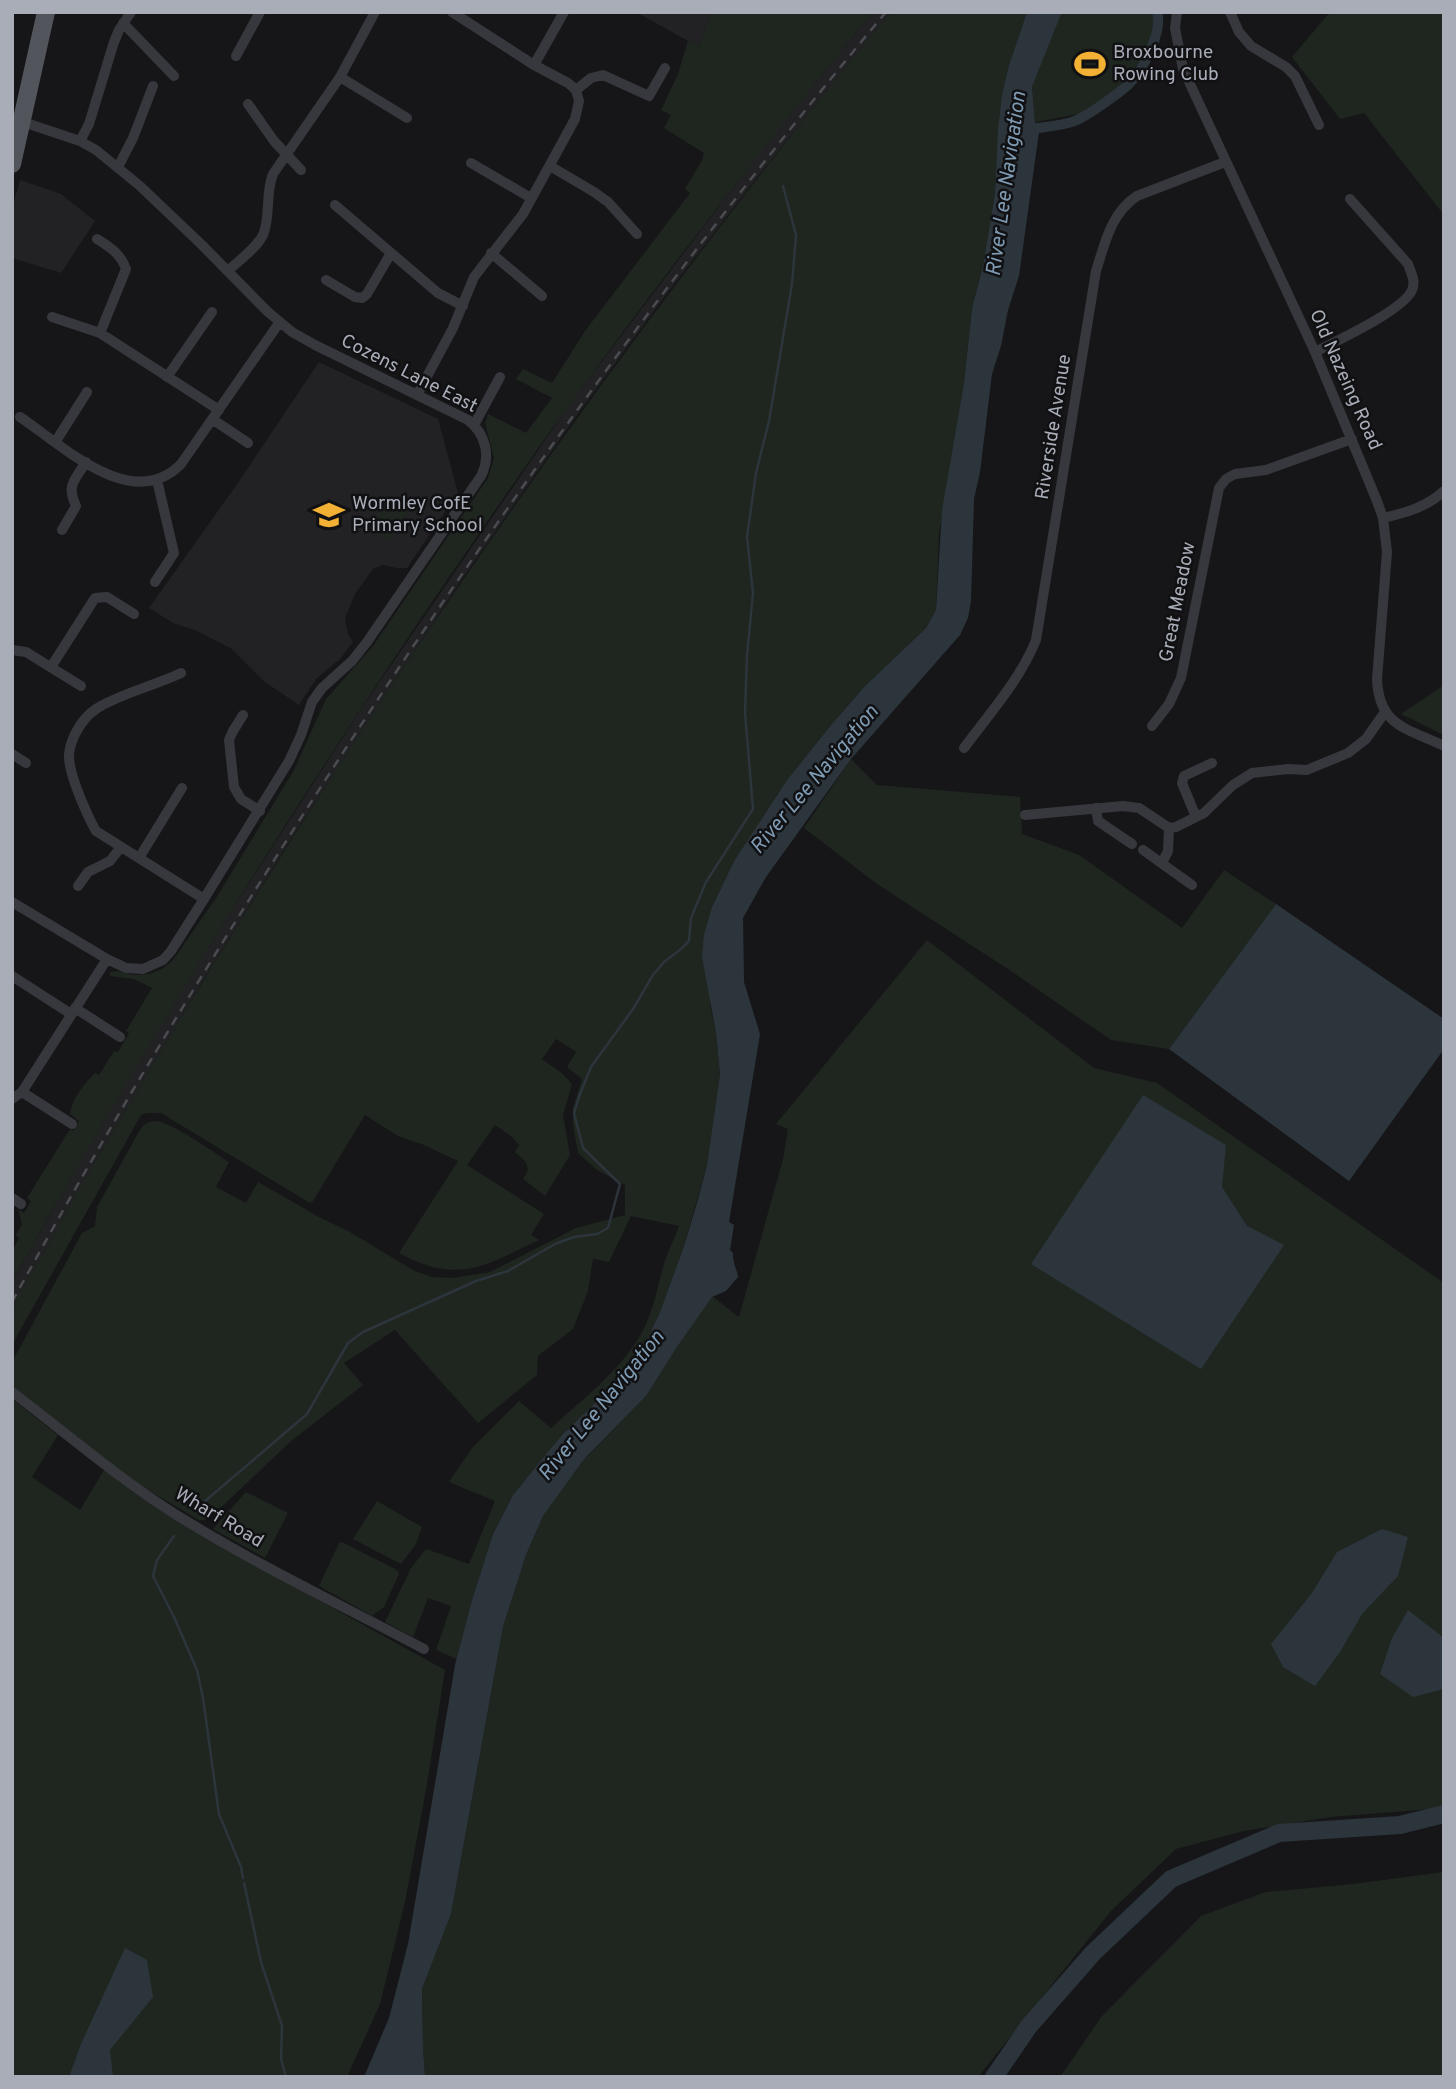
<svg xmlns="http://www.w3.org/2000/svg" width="1456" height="2089" viewBox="0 0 1456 2089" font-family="Overpass,sans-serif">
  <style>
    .built { fill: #222225 }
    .green { fill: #1e261f }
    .water { fill: #2c353c }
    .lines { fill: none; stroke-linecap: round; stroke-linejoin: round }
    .stream { stroke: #2c353c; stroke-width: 2.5 }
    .canal { stroke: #2c353c; stroke-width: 10 }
    .river { stroke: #2c353c; stroke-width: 18 }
    .street { stroke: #37383d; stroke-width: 10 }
    .primary { stroke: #53555c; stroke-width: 18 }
    .rail { stroke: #4a4c52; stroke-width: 2.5; stroke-dasharray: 9 7; stroke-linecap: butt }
    .labels { text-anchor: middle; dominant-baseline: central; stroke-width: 5; stroke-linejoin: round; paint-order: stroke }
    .poi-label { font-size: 19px; fill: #a8adb8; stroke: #111113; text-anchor: start }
    .street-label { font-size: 19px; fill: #a8adb8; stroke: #111113 }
    .water-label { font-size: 21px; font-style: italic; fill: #7f9bb3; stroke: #111113 }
  </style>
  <rect width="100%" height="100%" fill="#161618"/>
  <path class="built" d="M636,12H711L699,47Z
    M873,12H891L759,175L665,296L577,415L460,582L289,842L201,984L101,1152L12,1309V1282L108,1112L212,941L359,712L569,405L766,144Z
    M20,180L61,194L95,221L61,273L12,258V209Z
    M319,362L438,419L458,493L407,568H397L383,565L373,569L355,594L345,618L348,634L353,642L341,658L316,679L299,705L265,682L232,649L195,630L173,623L149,608L240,480Z"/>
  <path class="green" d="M711,12H873C769,140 668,269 571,403C528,461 488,521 447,580C292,808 146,1042 12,1282V1251L19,1238L16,1235L22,1224L18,1209L24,1213L31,1201L27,1198L65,1137L70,1129L73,1131L79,1121L70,1114C72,1099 83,1085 95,1073L99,1075L114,1051L118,1052L129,1033L126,1031L152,988L134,979L110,976V972L118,971L133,975L149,974L162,969L173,960L218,895L294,770L326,699L373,646L488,478L494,458L485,423L488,414L526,433L552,398L516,379L523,369L552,383L585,331L690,193L685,189L702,160L704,153L664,128L671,115L661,110L678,74L688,41L699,47Z
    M891,12H1027L1009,65L995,193L983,266L972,308L964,383L939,534L936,610L926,628L865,686L831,725L787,780L734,861L712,907L710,1005L716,1033L720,1074L707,1165L684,1246L660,1312L646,1342L594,1404L562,1435L513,1495L506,1508L493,1534L472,1600L457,1659L436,1650L451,1606L428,1598L413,1637L385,1622L411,1568L426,1549L469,1564L495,1501L449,1482L472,1448L519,1401L551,1428C582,1400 620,1371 641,1334C654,1312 657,1286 665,1261C669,1249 675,1237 679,1226L631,1216L609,1262L593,1259L588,1291L573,1329L538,1356L537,1375L478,1423L395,1330L344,1363L363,1385L290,1442L212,1516L205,1520H199L136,1483L12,1387V1362L82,1233L95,1226L97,1207L141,1128C145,1124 149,1121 155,1121C172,1122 213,1152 229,1162L216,1187L246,1203L258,1182L319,1217L350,1232L398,1261L415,1271L432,1277L453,1278L490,1272L576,1228L625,1215V1185L597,1170L578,1153L573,1125V1108L582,1079L567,1067L576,1052L556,1039L542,1059L563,1074L572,1084L563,1115L570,1155L545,1196L523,1179L528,1170L526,1162L515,1152L519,1145L512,1137L495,1125L467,1165L544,1214L531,1235L539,1240C484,1266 458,1285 399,1253L458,1161L424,1145L398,1136L365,1115L313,1201L310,1203L161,1113H147L141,1115L12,1345C12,1334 11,1323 12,1312C14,1298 34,1270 42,1256C73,1199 106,1143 139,1088C362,711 612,350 891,12Z
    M1062,12H1153L1157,21L1153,37L1132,74L1117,89L1079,114L1035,122L1032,87Z
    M1330,12H1444V215L1364,113L1340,119L1292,57Z
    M389,497L409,509L390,541L369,528Z
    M1444,685V735L1401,714Z
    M851,759L877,785L1020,797L1022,834L1079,855L1182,928L1224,870L1276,904L1169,1049L1111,1040L1014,973L877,884L804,828Z
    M927,940L1094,1068L1157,1083L1444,1283V1805L1431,1809L1331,1817L1244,1831L1176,1849L1111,1911L978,2077H425L423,2048L422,1989L451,1914L503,1627L526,1555L543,1516L585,1458L646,1396L677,1347L712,1296L739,1317L783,1159L788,1129L776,1124Z
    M12,1399L58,1435L32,1477L80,1510L104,1470L160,1510L201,1535L445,1670L426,1790L405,1902L380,2004L347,2077H12Z
    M246,1492L288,1513L265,1558L213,1529Z
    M377,1501L422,1527L416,1544L401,1564L353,1539Z
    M342,1542L397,1570L399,1574L384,1607L372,1616L319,1586L339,1543Z
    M1444,1872V2077H1060L1102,2016L1201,1916L1266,1892L1353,1884Z"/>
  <path class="water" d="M1027,12H1062L1032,87L1035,122L1039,132L1019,276L1008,310L1001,346L992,374L980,472L974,499L971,601L968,618L960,635L851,759L766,877L743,918L744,982L760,1034L729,1222L734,1225L730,1250L733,1253C732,1261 737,1269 738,1277L726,1291L712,1297L677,1347L646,1396L585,1458L543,1516L526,1555L503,1627L451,1914L422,1989L423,2048L425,2077H364L389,2018L408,1944L455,1665L472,1600L493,1534L513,1495L543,1458L562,1435L594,1404L646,1342L660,1312L684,1246L697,1203L707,1165L720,1074L716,1033L702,957L704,935L712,907L734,861L787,780L831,725L865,686L926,628L936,610L942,510L964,383L972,308L983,266L995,193L998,130L1002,95L1009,65Z
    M1276,904L1444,1019V1049L1349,1181L1169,1049Z
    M1143,1095L1226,1145L1222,1187L1247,1226L1284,1245L1201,1369L1031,1264Z
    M1382,1529L1408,1537L1398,1576L1362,1614L1340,1652L1315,1686L1283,1667L1271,1644L1312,1593L1337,1552Z
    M1408,1610L1444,1638V1689L1413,1697L1380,1674L1392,1638Z
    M125,1948L147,1960L153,1997L110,2050L113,2077H69L81,2044Z"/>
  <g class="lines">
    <path class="stream" d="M197,1508L307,1414L348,1343L363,1332L476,1281L508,1271L555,1244L574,1237L597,1234L608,1228L620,1184L583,1148L574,1113L580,1094L591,1067L633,1009L653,975L664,962L681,949L689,941L691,918L706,882L753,809L745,713L747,655L753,593L747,537L756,473L769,421L792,284L796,235L783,186
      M174,1536L157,1560L153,1576L174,1617L197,1670L203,1698L219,1814L241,1867L243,1878
      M244,1883L261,1962L282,2026L281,2059L286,2077"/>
    <path class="canal" d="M1025,129H1032C1046,126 1067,126 1079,119C1091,113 1118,94 1128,85C1143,71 1163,31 1157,12"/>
    <path class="river" d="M994,2077L1029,2026L1093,1953L1171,1879L1279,1833L1400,1825L1444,1814"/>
    <path class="street" d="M1177,12L1175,28L1183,69L1315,352L1377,501L1383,518L1387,552L1377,679C1379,726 1406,728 1444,746
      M1230,12L1239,32L1251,46L1286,67L1295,76L1319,125
      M123,23L174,76
      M236,56L260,12
      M534,65L564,12
      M340,77L407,118
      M576,90L591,78L603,75L649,96L665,68
      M248,104L274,141L301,170
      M80,141L89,124L114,42L119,30L131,12
      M471,163L531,198
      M550,166L594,192L608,202L637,234
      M118,167L133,138L153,86
      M335,205L438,293L463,306
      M97,239C110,247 121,254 126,269L100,333
      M491,253L542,296
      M228,271C239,260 256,249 263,235C271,216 265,193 273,174L340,77L375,12
      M326,280L355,297L362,298L367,294L391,253
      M52,317L100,333L219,410
      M1315,352C1336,341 1404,310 1412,290C1416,281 1411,273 1408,264L1350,199
      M167,377L212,312
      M417,395L453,328L474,277L523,214L575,119L579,101L576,90L568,83L534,65L452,12
      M20,417C62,445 132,514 181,464L279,323
      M212,419L248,443
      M474,425L500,377
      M56,441L87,392
      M1383,518C1405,513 1427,507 1444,491
      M62,530L76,506C66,485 75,480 86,462
      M155,582L174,553L157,480
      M12,650L26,652L81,686
      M51,667L95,598L107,597L134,614
      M181,673C156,685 117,695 96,709C82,718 70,739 69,755C68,773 87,815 96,831L204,899
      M243,715L233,731L229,740L234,787L241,799L260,811
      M1152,726L1169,704L1181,678L1219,488L1226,479L1235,474L1266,470L1352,439
      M964,748C989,714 1020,680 1036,640L1096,271C1105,243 1111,213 1137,196L1225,162
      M12,754L26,763
      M1096,808L1098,821L1132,844
      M1025,815L1123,806L1139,808L1169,828L1176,827L1204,813L1233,785L1252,773L1288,769L1307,770L1348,753L1366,739L1385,712
      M1196,817L1182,783L1184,776L1212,763
      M1143,850L1192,885
      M139,858L182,788
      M1162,863L1168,851L1169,828
      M78,886L88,872L110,861L121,847
      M12,902L107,959L126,968L143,969L163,960L171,951L204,899L289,761L301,735L312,702L322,688L352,661L367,642L481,476C491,456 486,434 468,420L315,345L292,332L267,311L202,245L140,186L96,150L80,141L23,122
      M12,976L71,1014
      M75,1008L120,1037
      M22,1092L72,1124
      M12,1099L22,1092L107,959
      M12,1198L21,1204
      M12,1392C66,1433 118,1478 175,1514C255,1564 341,1605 424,1649"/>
    <path class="primary" d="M12,164L46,12"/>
    <path class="rail" d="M12,1302C101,1139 197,981 297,824C477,542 671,269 886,12"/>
  </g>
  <defs>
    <symbol id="stadium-bare" viewBox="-9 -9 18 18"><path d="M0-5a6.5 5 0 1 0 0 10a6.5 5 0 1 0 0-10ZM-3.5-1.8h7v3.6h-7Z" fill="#f2b134" stroke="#111113" stroke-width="2.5" paint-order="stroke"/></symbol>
    <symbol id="school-bare" viewBox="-9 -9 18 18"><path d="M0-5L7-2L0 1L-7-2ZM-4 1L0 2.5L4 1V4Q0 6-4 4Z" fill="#f2b134" stroke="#111113" stroke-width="2.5" paint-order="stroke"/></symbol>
  </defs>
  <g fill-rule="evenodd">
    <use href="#stadium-bare" x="1068" y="42" width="44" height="44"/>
    <use href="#school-bare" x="307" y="493" width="44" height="44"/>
  </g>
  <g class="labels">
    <g class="poi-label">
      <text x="1113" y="53">Broxbourne<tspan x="1113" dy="22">Rowing Club</tspan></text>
      <text x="352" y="504">Wormley CofE<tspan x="352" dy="22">Primary School</tspan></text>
    </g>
    <g class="street-label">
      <text transform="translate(409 374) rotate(27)">Cozens Lane East</text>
      <text transform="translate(1345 380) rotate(66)">Old Nazeing Road</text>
      <text transform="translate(1054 427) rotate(-81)">Riverside Avenue</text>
      <text transform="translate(1178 602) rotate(-79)">Great Meadow</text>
      <text transform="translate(219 1518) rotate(31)">Wharf Road</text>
    </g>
    <g class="water-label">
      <text transform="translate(1007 184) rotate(-82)">River Lee Navigation</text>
      <text transform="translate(815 780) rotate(-50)">River Lee Navigation</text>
      <text transform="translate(602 1406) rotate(-51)">River Lee Navigation</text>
    </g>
  </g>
  <rect width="1456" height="2089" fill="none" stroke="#a8adb8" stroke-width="28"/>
</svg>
